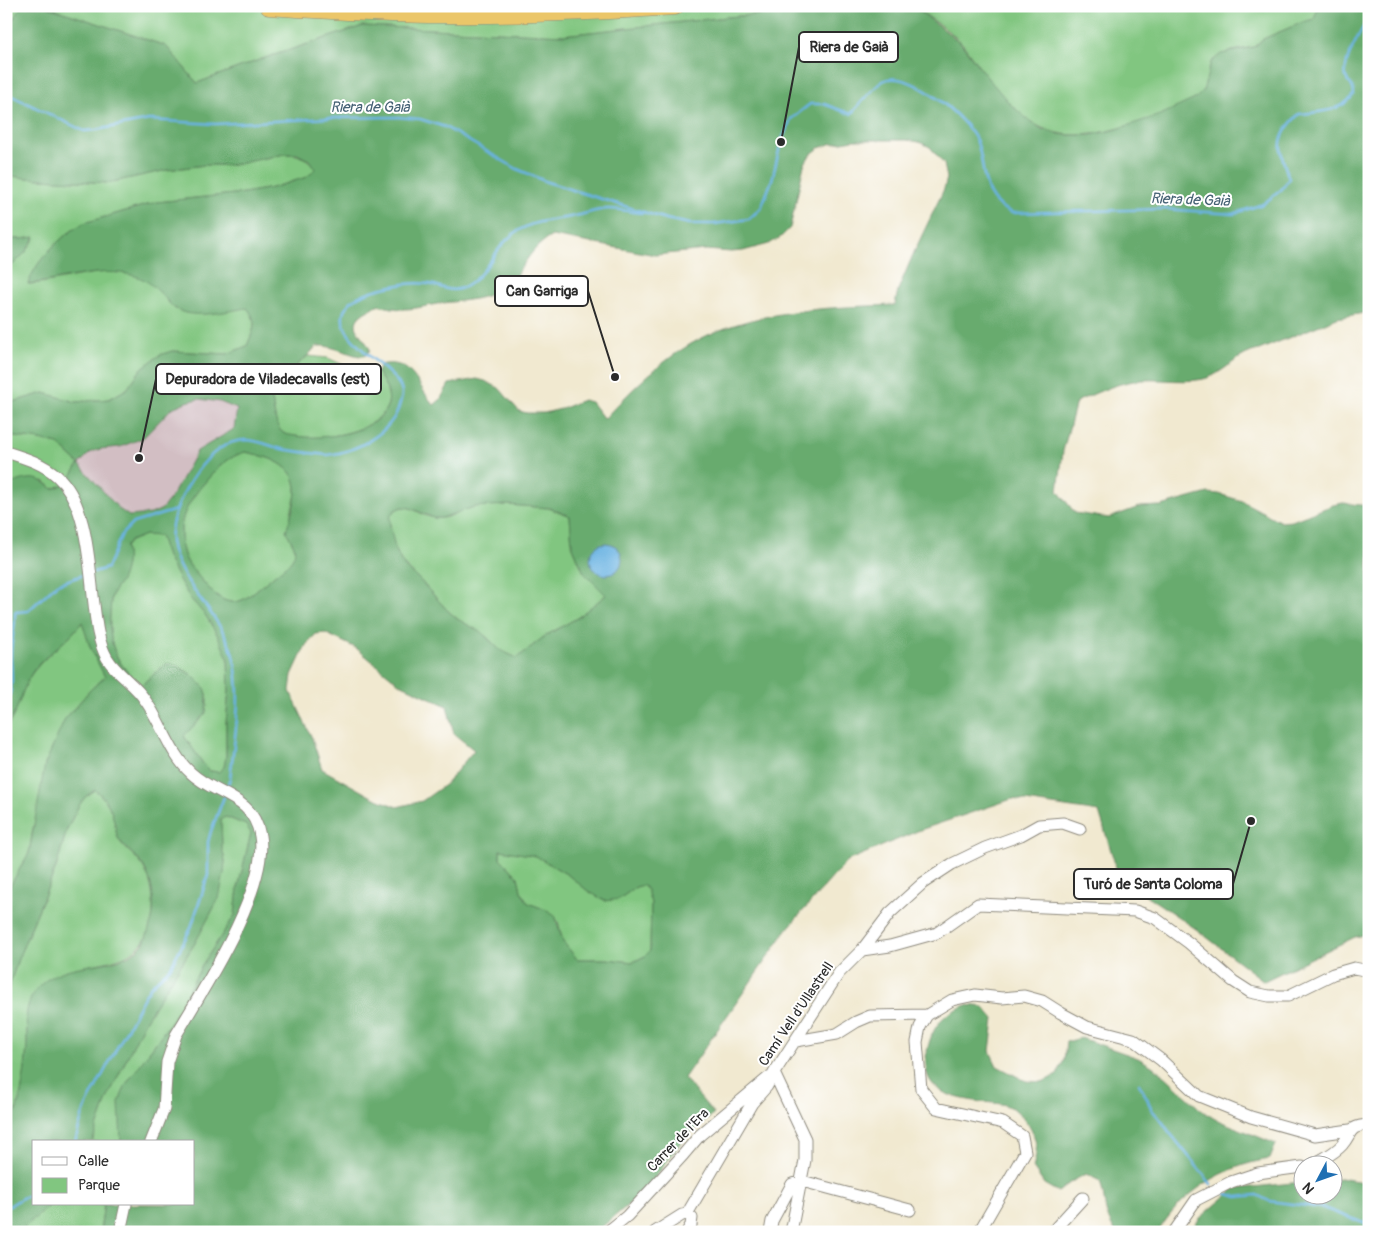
<svg xmlns="http://www.w3.org/2000/svg" width="1375" height="1238" viewBox="0 0 1375 1238" font-family="Pangolin,sans-serif">
  <style>
    .industrial { fill: #d2bec3 }
    .green { fill: #81c680; stroke: #567856 }
    .forest { fill: #68ab6e; stroke: #4a6b4c; fill-rule: evenodd }
    .water { fill: #6bb3e2; stroke: #4b6f86 }
    .lines { fill: none; stroke-linecap: round; stroke-linejoin: round }
    .stream { stroke: #6bb3e2; stroke-width: 2.5 }
    .minor-casing { stroke: #8e8a7e; stroke-width: 13 }
    .highway-casing { stroke: #8e8a7e; stroke-width: 19 }
    .minor { stroke: #fff; stroke-width: 11 }
    .highway { stroke: #ebc669; stroke-width: 18 }
    .labels { text-anchor: middle; dominant-baseline: central; stroke-width: 4; stroke-linejoin: round; paint-order: stroke }
    .street-label { font-size: 14px; fill: #2b2b2b; stroke: #fff }
    .water-label { font-size: 15px; font-style: italic; fill: #456174; stroke: #fff }
    .leader { fill: none; stroke: #2b2b2b; stroke-width: 2 }
    .callout-dot { fill: #2b2b2b; stroke: #fff; stroke-width: 2 }
    .callout { fill: #fff; stroke: #2b2b2b; stroke-width: 2 }
    .callout-label { font-size: 15px; text-anchor: middle; font-weight: bold; fill: #2b2b2b }
  </style>
  <rect width="100%" height="100%" fill="#fff"/>
  <filter id="ink" filterUnits="userSpaceOnUse"><feTurbulence type="fractalNoise" baseFrequency=".02" numOctaves="2"/><feDisplacementMap in="SourceGraphic" scale="10" xChannelSelector="R" yChannelSelector="G"/><feConvolveMatrix kernelMatrix="1 2 1 2 8 2 1 2 1" color-interpolation-filters="sRGB"/></filter>
  <filter id="wash" filterUnits="userSpaceOnUse"><feTurbulence type="fractalNoise" baseFrequency=".0096" numOctaves="4" result="noise"/><feDisplacementMap in="SourceGraphic" scale="20" xChannelSelector="R" yChannelSelector="G"/><feGaussianBlur stdDeviation="1.12" result="paint"/><feColorMatrix in="noise" values="0 0 0 0 0 0 0 0 0 0 0 0 0 0 0 0 0 1.4 0 .05"/><feComposite in="paint" operator="in"/></filter>
  <g filter="url(#wash)">
    <rect width="100%" height="100%" fill="#f1e9d0"/>
    <path class="industrial" d="M199,399L220,402L238,408L234,429L197,451L172,496L162,509L151,514L129,516L119,509L79,464L90,453L100,449L120,447L143,438L172,408L186,402Z"/>
    <path class="green" d="M6,6H22L6,31Z
      M45,6H856L728,17L563,35L363,26L262,59L197,83L166,46Z
      M913,6H1319L1315,19L1303,22L1263,39L1254,47L1232,51L1211,62C1208,71 1207,84 1203,91C1194,105 1161,115 1146,120C1065,147 1034,141 982,71C975,62 969,52 962,43C949,30 928,17 913,6Z
      M285,154C299,154 307,157 316,169L307,177L272,188L244,193L157,202L84,223C63,234 35,261 29,284C61,283 123,258 152,283C160,291 167,301 175,309L223,311L247,307C259,322 253,331 247,346L227,354L172,351L160,355L142,368L127,389L109,399L76,402L44,393L6,404V271L25,253L35,238L21,239H6V175L26,178L108,183L167,170L204,165H232Z
      M308,356L328,358L361,373L377,372C383,381 391,393 388,404C379,432 324,440 300,437C294,436 286,436 282,432C274,426 273,402 271,392C282,387 287,376 295,367C298,363 304,360 308,356Z
      M6,436L34,439L58,444L79,464L67,483L53,489L44,481L6,485Z
      M245,452C266,456 297,464 296,491C296,499 292,506 291,514C290,520 290,527 290,534C289,547 305,548 287,565L249,596C227,612 213,593 199,577C193,570 185,561 183,551C181,546 181,538 181,532C181,512 193,496 206,481C216,469 229,456 245,452Z
      M508,505L549,508L570,516L572,545L584,573L606,595L577,618L545,636L517,658L500,650L487,637L459,620L447,610L419,579L402,563L395,548L391,533L389,517C406,495 416,516 435,518C448,520 460,510 473,507C484,505 497,505 508,505Z
      M145,535L160,536L167,557L178,578L190,598L206,616L218,636L228,658L229,690L226,723V757L224,767L219,772L210,771L204,765L184,736L187,731L202,718L207,706V694L205,688L191,674L172,663L161,668L143,685C117,667 108,645 110,614C111,608 110,601 112,595C114,590 118,586 120,581C125,572 127,557 125,547L130,541Z
      M83,621L90,647L105,677L91,689L65,719L33,828L29,853L6,893V731C9,723 13,717 16,709C23,693 26,678 39,665C53,649 70,639 83,621Z
      M95,790C107,799 112,810 115,825C116,831 117,838 121,843C127,851 136,856 142,865C152,879 155,903 152,920C142,976 78,954 44,983C40,987 34,992 32,997C23,1015 28,1027 27,1046C25,1075 21,1109 6,1134V996L18,959L56,868L67,829L78,807L85,797Z
      M226,817L246,825L251,833L238,888L235,915L204,962L173,1019L149,1052L121,1142H92L107,1099L145,1021L195,943L219,898L225,861L222,848L221,818Z
      M500,849L536,856L568,875L588,891L619,899L636,887L643,885L647,890L651,903L650,951L645,956L633,962L607,959H577L563,942L558,921L549,911L528,903L521,891L518,877L500,858Z
      M51,1204H104L100,1232H19Z"/>
    <path class="forest" d="M22,6H45L166,46L197,83L262,59L363,26L563,35L728,17L856,6H913L960,42L982,71L1010,104L1031,122L1042,129L1054,133L1066,135H1090L1114,130L1160,115L1195,99L1203,91L1211,62L1221,54L1254,47L1263,39L1303,22L1314,19L1319,6H1369V312L1337,318L1259,350C1238,354 1228,369 1210,377C1191,385 1155,377 1134,381C1114,384 1094,394 1076,402L1063,451L1058,491L1075,513L1109,518L1139,507L1161,506L1208,493L1219,494L1242,501L1281,522L1292,521L1333,505L1343,503L1369,506V934L1355,937L1264,981L1196,929L1119,877L1099,812L1012,799L920,830L847,861L788,928L684,1078L714,1114L684,1138L647,1189L596,1232H100L104,1204H194V1142H121L119,1102L126,1084L173,1019L204,962L235,915L238,888L251,833L246,825L226,817L221,819L222,848L225,861L224,873L219,898L195,943L145,1021L107,1099L92,1142H34V1204H51L19,1232H6V1134C21,1108 25,1075 27,1046C28,1029 23,1014 31,998C56,951 117,977 143,944C146,939 148,932 150,926C157,909 153,879 142,864C136,856 127,850 121,842C117,838 116,831 115,825C112,810 107,799 95,790L85,797L78,807L67,829L56,867L18,959L6,996V893L29,853L45,764L65,719L91,689L105,677L90,647L82,622C70,639 52,650 38,665C26,678 23,694 16,710C13,717 9,723 6,731V485C27,479 35,473 53,489L67,483L79,464L58,444L34,439L6,436V404L44,393L76,402L109,399L127,389L142,368L160,355L172,351L227,354L247,346C253,331 259,322 247,308C228,311 192,320 176,309C172,307 168,302 165,298C154,286 145,277 127,274C94,268 62,281 28,284C35,261 62,235 84,223L157,202L244,193L272,188L307,177L315,169L309,160L297,154H285L232,165H204L167,170L108,183L25,178L6,175V31ZM854,140H907L919,142L930,147L944,164L947,178L944,189L915,250L898,290L895,305C835,307 771,309 715,332C671,350 636,385 604,419L591,402L583,400L561,409L544,413H527L519,411L499,388L485,381L477,379L449,384L440,400L434,405C417,387 413,357 380,365L377,372C383,381 391,393 388,404C379,434 321,440 296,436C291,435 285,435 282,432C274,426 273,402 271,392C283,386 287,375 296,366C303,359 310,354 317,346C332,344 355,358 364,356C367,355 368,352 370,350C367,339 348,328 360,316C365,311 372,309 377,305C386,307 396,309 404,309C417,309 430,305 443,303C467,300 492,300 511,281C526,264 531,247 552,236L656,255L706,250L731,252L743,251L769,244L781,237L790,228L804,165L810,155L819,148L830,144ZM199,399L220,402L237,409L234,429L197,451L172,496L162,509L151,514L129,516L119,509L79,464L90,453L100,449L120,447L143,438L172,408L186,402ZM245,452C267,456 298,465 296,492C295,505 290,519 286,531C293,545 301,551 287,565L249,596C227,612 213,593 199,577C193,570 185,561 183,551C181,546 181,538 181,532C181,512 193,496 206,481C216,469 229,456 245,452ZM508,505L549,508L570,516L572,545L584,573L606,595L577,618L545,636L517,658L500,650L481,632L459,620L447,610L419,579L407,569L402,563L395,548L390,525V517L395,510L402,507L410,508L434,518H442L474,507ZM145,535L160,536L167,557L178,578L190,598L206,616L218,636L228,658L229,690L226,723V757L224,767L219,772L210,771L204,765L184,736L206,713L207,694L205,688L191,674L172,663L165,664L142,685C117,667 108,645 110,614C111,608 110,601 112,595C114,590 118,586 121,581C126,570 128,559 125,547L130,541ZM325,633L356,648L400,684L447,706L454,734L474,750L446,784L422,801L397,807L372,797L322,769L312,738L290,691L292,675L306,645L316,634ZM500,850L536,856L568,875L588,891L605,901L619,899L636,887L643,885L647,890L651,903L650,951L645,956L633,962L607,959H577L563,942L555,915L549,911L528,903L521,891L518,877L500,858Z
      M35,237L25,253L6,271V239H21Z
      M967,1005L984,1007L994,1019L990,1051L997,1066L1026,1081L1042,1082L1057,1075L1064,1060L1066,1042L1081,1038L1138,1058L1152,1066L1165,1076L1201,1110L1215,1119L1276,1144L1270,1159C1225,1165 1181,1193 1158,1232H1116C1103,1216 1106,1200 1100,1181L1086,1174L1071,1182L1058,1192L1044,1184L1033,1168C1038,1150 1038,1141 1028,1124C1024,1119 1018,1111 1012,1108C1003,1103 992,1103 982,1102C942,1097 915,1087 930,1040C937,1020 947,1012 967,1005Z
      M1340,1178L1369,1183V1232H1191L1199,1219L1234,1189L1302,1182V1196H1332L1333,1179Z"/>
    <path class="water" d="M590 559a16 16 0 1 1 32 0a16 16 0 1 1-32 0Z"/>
    <g class="lines">
      <path class="stream" d="M6,93L84,131L96,130L149,120L215,124L331,118L397,117L420,119L445,127L517,169L547,182L666,219L690,224H714L749,219L761,208L772,180L781,142L791,119L810,104H824L851,114C859,105 874,87 883,81C907,66 969,120 977,142C987,170 978,199 1012,213L1165,209L1233,214L1263,204L1281,190L1289,179C1279,147 1274,139 1299,114C1319,112 1342,112 1354,94C1353,82 1348,85 1346,77C1342,61 1361,32 1369,17
        M94,572L107,568L122,534L133,523L176,510
        M6,702C15,688 11,671 11,655C11,640 16,627 15,612L28,611L57,584L86,574
        M225,792L230,779C234,740 243,698 234,659C226,624 196,599 180,568C175,559 169,542 171,531C175,499 207,441 245,440C258,440 270,446 282,449C297,452 312,453 327,455C356,452 393,433 400,403C402,398 403,393 401,388C393,367 325,335 347,306C359,289 409,281 429,284C441,286 450,293 462,288C481,280 491,258 503,244C525,219 546,222 575,216C586,214 598,209 609,209C620,209 632,212 643,213
        M1139,1084L1147,1098L1151,1109L1161,1120L1170,1133L1211,1184
        M75,1142L82,1117L87,1104L144,997L151,986L170,968L191,928L208,875V842L211,831L224,797
        M1225,1193L1237,1197L1257,1195L1269,1201L1323,1208L1369,1225
        M6,1208L22,1198L34,1194"/>
    </g>
  </g>
  <g filter="url(#ink)">
    <g class="lines">
      <defs>
        <path id="minor" d="M6,452C25,458 42,463 57,476C88,503 89,566 94,604C96,622 98,642 107,658C117,675 135,684 145,700C162,723 169,753 191,773C215,796 253,795 260,836C269,888 203,990 176,1035L167,1062L164,1109L151,1142
          M862,950L890,946L937,933L978,904L1135,911L1155,918L1189,943L1233,981L1250,992L1269,996H1288L1333,974L1354,968L1369,971
          M927,1015L920,1027L917,1042L921,1089L936,1108L1003,1123L1022,1136L1025,1152L979,1232
          M796,1041L837,1034L856,1022L870,1016L927,1015L952,1000L975,995L1002,998L1024,996L1042,1001L1061,1013L1087,1027L1133,1039L1161,1060L1199,1096L1251,1117L1315,1135L1350,1130
          M774,1073L805,1139V1160L791,1232
          M1311,1166C1322,1159 1334,1154 1342,1145C1353,1133 1347,1126 1369,1125
          M687,1214L692,1218L691,1225L687,1232
          M120,1232L126,1204
          M607,1232L627,1216L683,1155L700,1135L768,1078
          M655,1232L682,1215L687,1214L752,1103L767,1086L774,1073L839,973L862,950L890,913L923,883L952,864L985,848L1021,835L1039,825L1063,823L1080,829
          M770,1232L772,1221L792,1184L802,1181L910,1210
          M1052,1232L1083,1198
          M1174,1232L1196,1200L1231,1182L1258,1173L1302,1167"/>
        <path id="highway" d="M269,6C327,10 385,14 444,14C521,15 598,11 675,6"/>
      </defs>
      <use href="#minor" class="minor-casing"/>
      <use href="#highway" class="highway-casing"/>
      <use href="#minor" class="minor"/>
      <use href="#highway" class="highway"/>
    </g>
  </g>
  <g class="labels">
    <g class="street-label">
      <text transform="translate(796 1014) rotate(-56)">Camí Vell d'Ullastrell</text>
      <text transform="translate(678 1140) rotate(-46)">Carrer de l'Era</text>
    </g>
    <g class="water-label">
      <text x="370" y="107">Riera de Gaià</text>
      <text transform="translate(1190 200) rotate(2)">Riera de Gaià</text>
    </g>
  </g>
  <path class="leader" d="M781 142L799 47M615 377L588 291M139 458L156 379M1251 821L1233 884"/>
  <g class="callout-dot">
    <circle cx="781" cy="142" r="5"/>
    <circle cx="615" cy="377" r="5"/>
    <circle cx="139" cy="458" r="5"/>
    <circle cx="1251" cy="821" r="5"/>
  </g>
  <g class="callout">
    <rect x="799" y="32" width="99" height="30" rx="5"/>
    <rect x="495" y="276" width="93" height="30" rx="5"/>
    <rect x="156" y="364" width="225" height="30" rx="5"/>
    <rect x="1074" y="869" width="159" height="30" rx="5"/>
  </g>
  <g class="callout-label">
    <text x="849" y="52">Riera de Gaià</text>
    <text x="542" y="296">Can Garriga</text>
    <text x="268" y="384">Depuradora de Viladecavalls (est)</text>
    <text x="1153" y="889">Turó de Santa Coloma</text>
  </g>
  <rect width="1375" height="1238" fill="none" stroke="#fff" stroke-width="25"/>
  <rect x="32" y="1140" width="162" height="65" fill="#ffffff" stroke="#aaaaaa"/>
  <rect x="42" y="1157" width="25" height="8" fill="#ffffff" stroke="#aaaaaa"/>
  <text x="78" y="1166" font-size="15" fill="#2b2b2b">Calle</text>
  <rect x="42" y="1178" width="25" height="15" fill="#81c680" stroke="#aaaaaa"/>
  <text x="78" y="1190" font-size="15" fill="#2b2b2b">Parque</text>
  <g transform="translate(1318 1180) rotate(229)"><circle r="24" fill="#ffffff" stroke="#aaaaaa"/>
  <path d="M0-4L9 19L0 12L-9 19Z" fill="#1f6fb2"/>
  <text y="-8" font-size="14" font-weight="bold" text-anchor="middle" fill="#2b2b2b">N</text>
  </g>
</svg>
